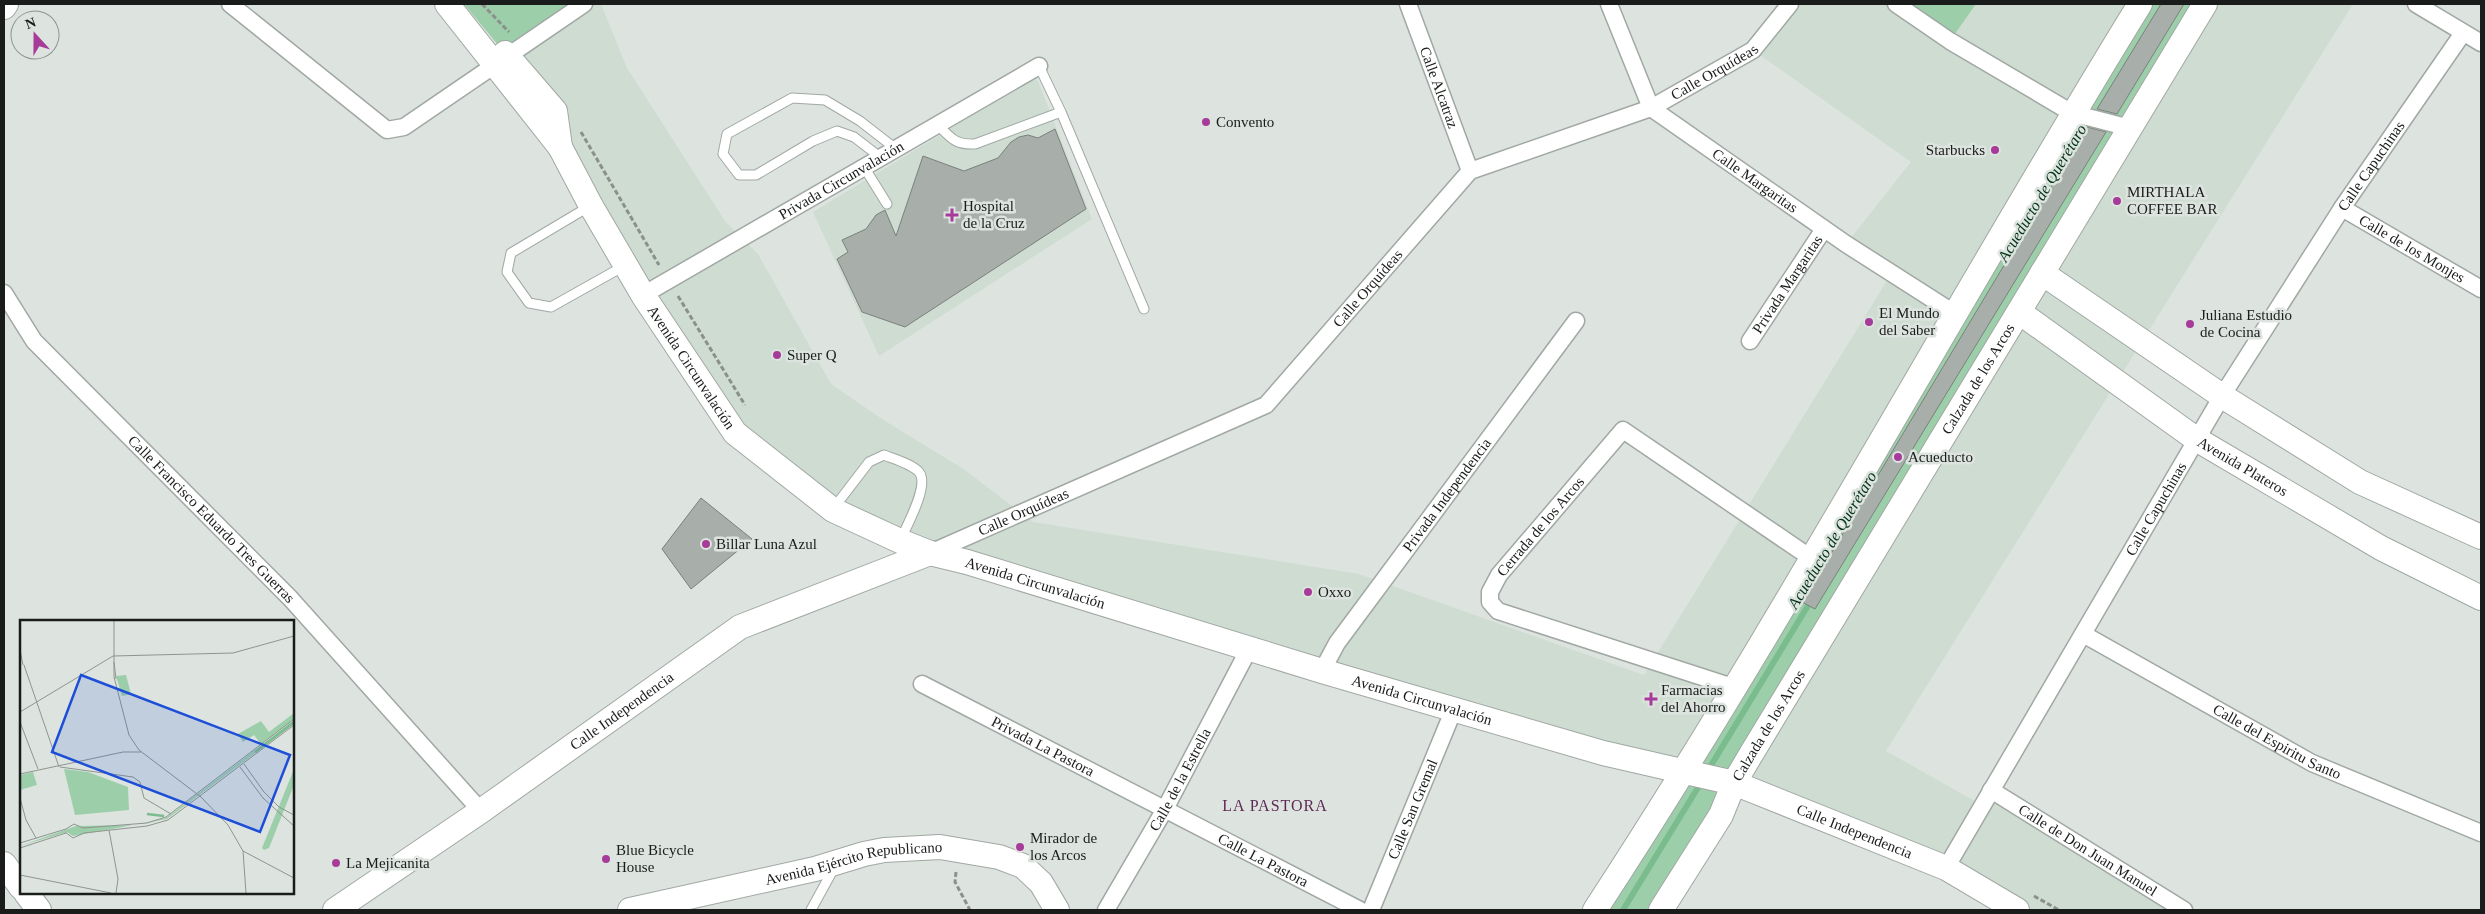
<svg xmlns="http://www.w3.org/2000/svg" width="2485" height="914" viewBox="0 0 2485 914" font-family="Georgia,serif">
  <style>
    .built { fill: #cedcd2 }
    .green { fill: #9cceaa }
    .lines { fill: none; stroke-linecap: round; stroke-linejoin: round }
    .stream { stroke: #7bbc8e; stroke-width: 6 }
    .building { fill: #a8aea9; stroke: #7a817c }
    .lane-casing { stroke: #a1a8a3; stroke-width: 11 }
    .street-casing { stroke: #a1a8a3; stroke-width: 19 }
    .secondary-casing { stroke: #a1a8a3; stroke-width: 26 }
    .path { stroke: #8b908c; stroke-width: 3; stroke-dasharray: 5 2.5; stroke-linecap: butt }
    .lane { stroke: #fff; stroke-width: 9 }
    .street { stroke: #fff; stroke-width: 16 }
    .secondary { stroke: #fff; stroke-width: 24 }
    .poi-dot { fill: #a73b9a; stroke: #dde4df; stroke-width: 2 }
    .labels { text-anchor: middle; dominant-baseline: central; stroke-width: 5; stroke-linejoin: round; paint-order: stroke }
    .street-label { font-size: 15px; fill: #191c1a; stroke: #dde4df }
    .poi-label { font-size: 15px; fill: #191c1a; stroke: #dde4df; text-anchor: start }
    .water-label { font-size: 16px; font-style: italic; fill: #003316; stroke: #dde4df }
    .neighbourhood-label { font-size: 16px; letter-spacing: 1px; fill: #5f2957; stroke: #dde4df }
    .inset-river { fill: none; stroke: #7bbc8e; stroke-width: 2.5 }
    .inset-road { fill: none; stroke: #8f9490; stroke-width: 1 }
    .view { fill: #1d4ed8; fill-opacity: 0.15; stroke: #1d4ed8; stroke-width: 2.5 }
    .inset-edge { fill: none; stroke: #191c1a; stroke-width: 2.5 }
  </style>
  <rect width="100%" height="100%" fill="#dde4df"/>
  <path class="built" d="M584,4H601L627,68L725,221L758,254L831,384L882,419L965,470L1033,522L1359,574L1644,675L1891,274L1846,244L1911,162L1753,50L1790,4H1896L1950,41L1976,4H2140L1684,772L883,535L735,433L508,57Z
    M2205,4H2353L1886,751L1982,805L1991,790L2184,910H2017L1734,783Z
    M1034,78L1038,81L1092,219L879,356L813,212Z"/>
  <path class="green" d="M464,4H584L508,57Z
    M1896,4H1976L1950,41Z
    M2153,4H2196L1868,542L1670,876L1647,910H1606Z"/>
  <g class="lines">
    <path class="stream" d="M1707,772L1812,599
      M1623,910L1702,781"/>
  </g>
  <path class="building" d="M2161,4H2184L2117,114L2097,109Z
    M2087,127L2106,132L1815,609L1802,602Z
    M1055,129L1086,209L905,327L862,312L837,259L848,252L842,240L866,229L876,215L885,210L896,236L923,156L964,171L998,158L1011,142L1019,137L1028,135L1038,138Z
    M701,498L752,539L691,589L662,549Z"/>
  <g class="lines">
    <defs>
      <path id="lane" d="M1061,112L1144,309
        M938,125C951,138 955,145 975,144L1061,112L1039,66
        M880,157L854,137L837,131L813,141L756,175H739L723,154L727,134L792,98L825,100L860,121L896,149
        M864,167L887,204
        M590,206L511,253L507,272L529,303L551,307L624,266
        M833,509L869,462L884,455C894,459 912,464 919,472C930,485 906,527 900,541
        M811,910L834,868"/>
      <g id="street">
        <path d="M230,4L387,130L404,127L584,4"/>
        <path id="s1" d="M1408,4L1470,171"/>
        <path id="s2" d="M1609,4L1651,108L1846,244L1954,313"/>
        <path d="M1896,4L1950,41L2072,113L2130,128"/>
        <path d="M2416,4L2481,43"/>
        <path id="s3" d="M2342,208L2481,289"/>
        <path id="s4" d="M4,293L34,341L290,598L481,811"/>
        <path id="s5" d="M643,295L1039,66"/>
        <path id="s6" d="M1750,341L1824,229"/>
        <path id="s7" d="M930,553L1266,405L1470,171L1651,108L1753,50L1790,4"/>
        <path id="s8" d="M2083,634L2312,763L2481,833"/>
        <path id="s9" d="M1322,671L1337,643L1576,321"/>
        <path id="s10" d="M922,684L1360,910"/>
        <path id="s11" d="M1733,687L1498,611L1490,602V592L1499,575L1623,430L1811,558"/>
        <path id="s12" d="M1991,790L2184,910"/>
        <path id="s13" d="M1946,868L2222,396L2342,208L2463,33"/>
        <path id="s14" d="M1106,910L1165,809L1250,647"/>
        <path id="s15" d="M1371,910L1454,709"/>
      </g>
      <g id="secondary">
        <path id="s16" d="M447,4L560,147L591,206L643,295L735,433L833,510L900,541L930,553L967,562L1322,671L1603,753L1734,783L1946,868L2017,910"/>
        <path d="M4,7L6,4"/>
        <path d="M505,53L555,111L560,147"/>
        <path d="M2042,273L2222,396L2360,482L2481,537"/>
        <path id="s17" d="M2019,312L2196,439L2381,548L2481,598"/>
        <path d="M4,864L21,887"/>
        <path d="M26,893L39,910"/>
        <path id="s18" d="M335,910L481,811L740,627L930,553"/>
        <path id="s19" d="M630,910L815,869L864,854L884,850L940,847L999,857L1023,866L1041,883L1057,910"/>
        <path d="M1595,910C1788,615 1955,304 2140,4"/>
        <path id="s20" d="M1661,910L1721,815L1734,783L1753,751L2205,4"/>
      </g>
    </defs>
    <use href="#lane" class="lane-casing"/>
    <use href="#street" class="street-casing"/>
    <use href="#secondary" class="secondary-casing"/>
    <path class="path" d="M482,4L509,32
      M581,132L659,265
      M678,296L745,405
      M956,872L955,882L970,910
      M2034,896L2059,910"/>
    <use href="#lane" class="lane"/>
    <use href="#street" class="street"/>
    <use href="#secondary" class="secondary"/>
  </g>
  <g class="poi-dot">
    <circle cx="1206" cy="122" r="5"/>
    <circle cx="1995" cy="150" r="5"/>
    <circle cx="2117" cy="201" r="5"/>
    <path d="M949.5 207.5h5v5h5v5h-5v5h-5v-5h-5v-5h5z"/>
    <circle cx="1869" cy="322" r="5"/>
    <circle cx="2190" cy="324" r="5"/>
    <circle cx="777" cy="355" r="5"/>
    <circle cx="1898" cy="457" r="5"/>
    <circle cx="706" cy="544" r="5"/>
    <circle cx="1308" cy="592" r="5"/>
    <path d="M1648.5 691.5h5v5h5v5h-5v5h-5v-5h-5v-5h5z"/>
    <circle cx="1020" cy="847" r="5"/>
    <circle cx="606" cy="859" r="5"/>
    <circle cx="336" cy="863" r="5"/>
  </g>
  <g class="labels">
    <g class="street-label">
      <text stroke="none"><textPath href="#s7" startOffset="942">Calle Orquídeas</textPath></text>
      <text stroke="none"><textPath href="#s1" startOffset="89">Calle Alcatraz</textPath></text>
      <text stroke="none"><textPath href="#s13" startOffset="821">Calle Capuchinas</textPath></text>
      <text stroke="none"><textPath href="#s5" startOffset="229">Privada Circunvalación</textPath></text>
      <text stroke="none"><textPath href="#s2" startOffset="239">Calle Margaritas</textPath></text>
      <text stroke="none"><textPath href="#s3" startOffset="81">Calle de los Monjes</textPath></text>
      <text stroke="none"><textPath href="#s6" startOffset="68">Privada Margaritas</textPath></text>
      <text stroke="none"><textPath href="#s7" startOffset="522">Calle Orquídeas</textPath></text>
      <text stroke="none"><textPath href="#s16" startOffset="439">Avenida Circunvalación</textPath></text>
      <text stroke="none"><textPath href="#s20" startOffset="619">Calzada de los Arcos</textPath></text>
      <text stroke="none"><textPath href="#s17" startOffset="272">Avenida Plateros</textPath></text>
      <text stroke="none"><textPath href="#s9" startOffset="216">Privada Independencia</textPath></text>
      <text stroke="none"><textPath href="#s13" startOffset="416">Calle Capuchinas</textPath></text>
      <text stroke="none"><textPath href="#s7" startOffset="102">Calle Orquídeas</textPath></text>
      <text stroke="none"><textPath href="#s4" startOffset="308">Calle Francisco Eduardo Tres Guerras</textPath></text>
      <text stroke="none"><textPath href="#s11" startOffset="352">Cerrada de los Arcos</textPath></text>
      <text stroke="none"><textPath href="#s16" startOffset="858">Avenida Circunvalación</textPath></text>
      <text stroke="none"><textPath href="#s16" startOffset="1262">Avenida Circunvalación</textPath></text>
      <text stroke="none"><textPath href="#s18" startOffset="349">Calle Independencia</textPath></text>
      <text stroke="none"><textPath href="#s20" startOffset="214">Calzada de los Arcos</textPath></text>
      <text stroke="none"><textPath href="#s8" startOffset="222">Calle del Espiritu Santo</textPath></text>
      <text stroke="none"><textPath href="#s10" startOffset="136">Privada La Pastora</textPath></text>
      <text stroke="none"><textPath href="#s14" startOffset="150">Calle de la Estrella</textPath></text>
      <text stroke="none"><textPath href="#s15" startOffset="109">Calle San Gremal</textPath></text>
      <text stroke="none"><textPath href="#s16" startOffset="1715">Calle Independencia</textPath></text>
      <text stroke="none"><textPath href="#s12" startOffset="114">Calle de Don Juan Manuel</textPath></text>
      <text stroke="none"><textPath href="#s10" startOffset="384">Calle La Pastora</textPath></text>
      <text stroke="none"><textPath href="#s19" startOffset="229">Avenida Ejército Republicano</textPath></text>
    </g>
    <g class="poi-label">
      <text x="1216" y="122">Convento</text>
      <text x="1985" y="150" text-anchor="end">Starbucks</text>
      <text x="2127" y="192">MIRTHALA<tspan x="2127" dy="17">COFFEE BAR</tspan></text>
      <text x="963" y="206">Hospital<tspan x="963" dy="17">de la Cruz</tspan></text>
      <text x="1879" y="313">El Mundo<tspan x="1879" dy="17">del Saber</tspan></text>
      <text x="2200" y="315">Juliana Estudio<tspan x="2200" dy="17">de Cocina</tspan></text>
      <text x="787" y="355">Super Q</text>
      <text x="1908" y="457">Acueducto</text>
      <text x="716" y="544">Billar Luna Azul</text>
      <text x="1318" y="592">Oxxo</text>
      <text x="1661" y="690">Farmacias<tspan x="1661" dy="17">del Ahorro</tspan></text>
      <text x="1030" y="838">Mirador de<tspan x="1030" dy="17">los Arcos</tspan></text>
      <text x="616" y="850">Blue Bicycle<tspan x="616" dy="17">House</tspan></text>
      <text x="346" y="863">La Mejicanita</text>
    </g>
    <g class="water-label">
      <text transform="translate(2042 193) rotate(-59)">Acueducto de Querétaro</text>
      <text transform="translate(1832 540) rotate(-59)">Acueducto de Querétaro</text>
    </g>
    <g class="neighbourhood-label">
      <text x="1275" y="805">LA PASTORA</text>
    </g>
  </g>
  <g transform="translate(20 620)">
    <rect width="274" height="274" fill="#dde4df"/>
    <path d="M106,55L111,74L102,76L96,56ZM274,93V99L241,124L234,115L223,122L218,114L241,101L249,112ZM274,100V104L147,199L53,216L47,212L0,226L56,206L114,205L146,198ZM44,149L68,152L108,167L109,190L55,195ZM274,149V165L249,228L244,230L242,228ZM13,152L17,165L0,170V155Z" fill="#9cceaa"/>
    <path class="inset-river" d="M235,132L274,102M127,194L144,196"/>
    <path class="inset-road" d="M94,1V57L109,115L119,130L181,177L208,205L223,231L226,273M0,30L3,45M94,42L96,59M4,45L39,147M0,92L93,36L213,33L274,16M0,102L18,149M224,144L244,172L259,187L274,195M40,147L113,157L120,162L124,178L151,194M220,147L243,178L274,206M0,154L103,132H121M0,178L6,200L16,218M63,208L127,203L146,197L274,99M89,210L98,259L96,273M45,212L53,218L64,213M64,213L127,206L148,200L274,105M0,223L46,209L54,204L63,208M0,228L46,213M223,231L274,258M0,255L91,273"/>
    <path class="view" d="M61,55L270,135L240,212L32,132Z"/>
    <rect width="274" height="274" class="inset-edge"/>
  </g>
  <rect width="2485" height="914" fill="none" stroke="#191c1a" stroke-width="10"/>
  <g transform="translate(35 35) rotate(339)"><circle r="24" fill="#dde4df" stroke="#8f9490"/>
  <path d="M0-4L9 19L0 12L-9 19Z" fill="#a73b9a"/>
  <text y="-8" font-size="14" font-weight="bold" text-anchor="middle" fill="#191c1a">N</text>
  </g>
</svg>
